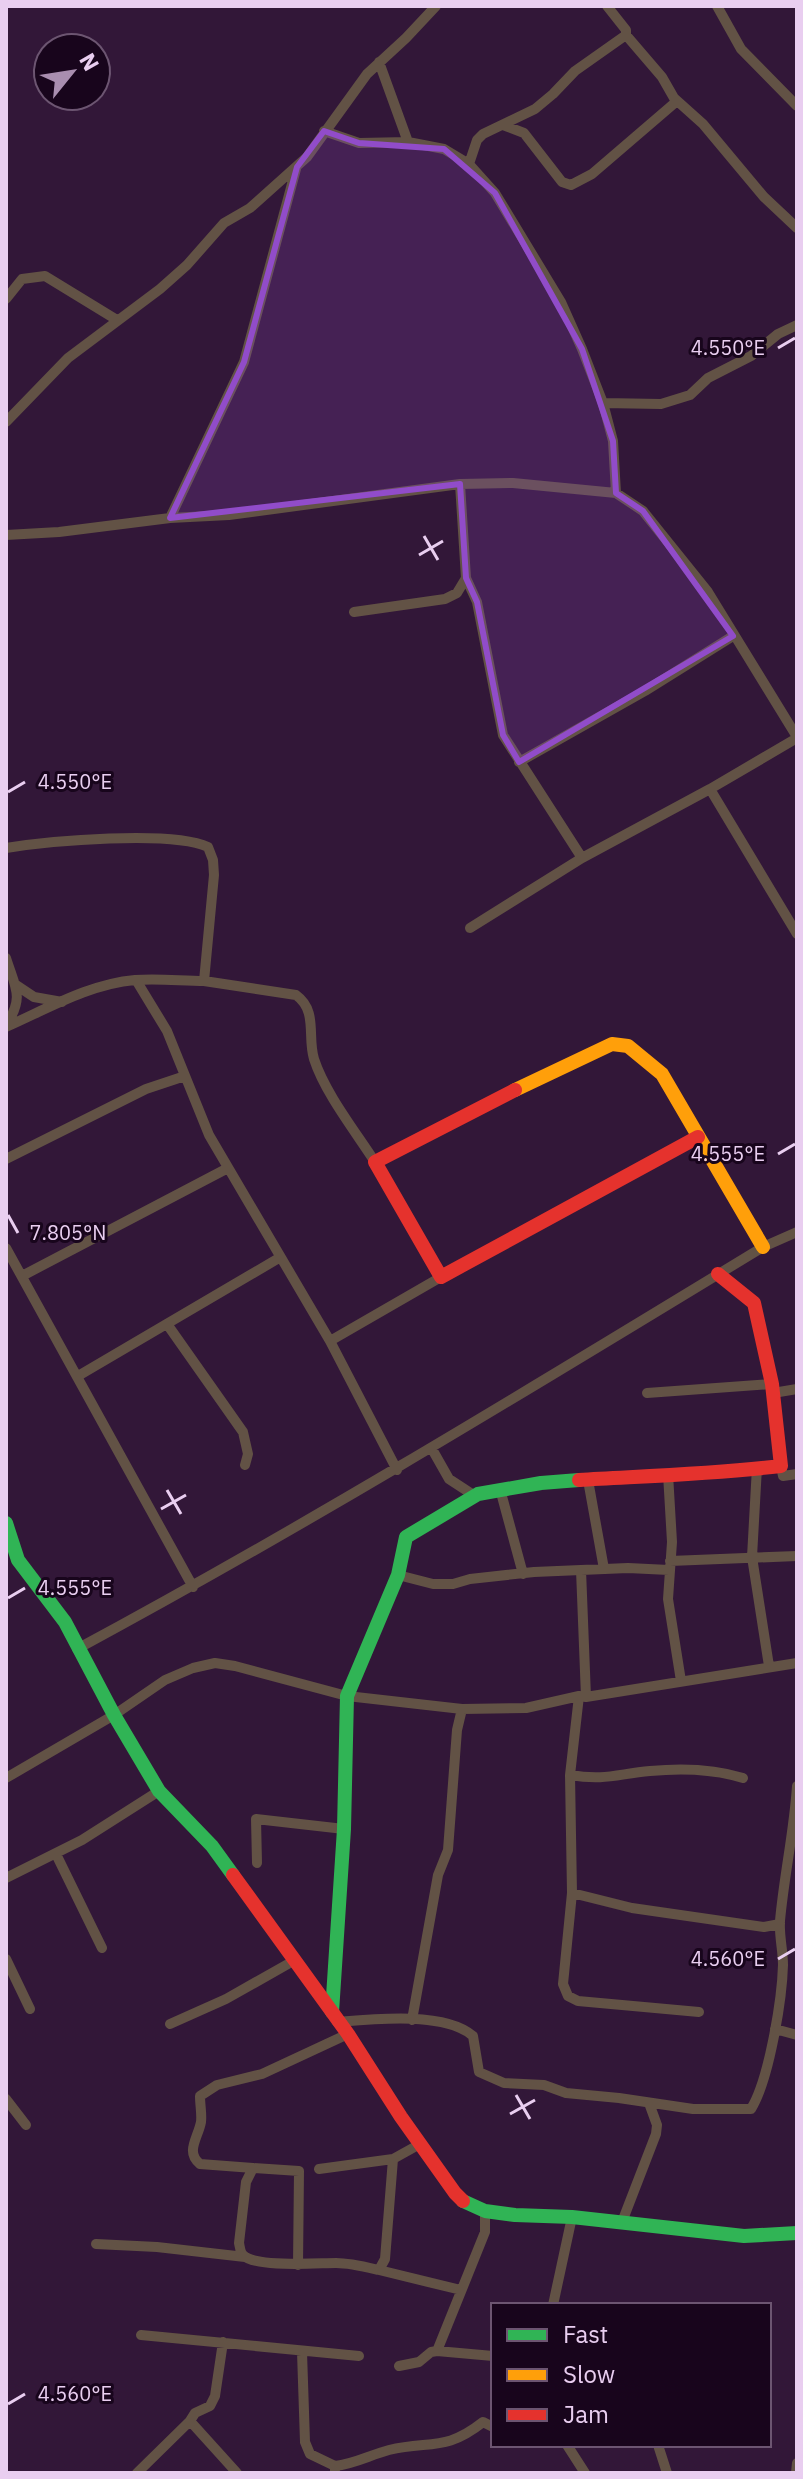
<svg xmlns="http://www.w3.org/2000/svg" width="803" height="2479" viewBox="0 0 803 2479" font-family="'IBM Plex Sans',sans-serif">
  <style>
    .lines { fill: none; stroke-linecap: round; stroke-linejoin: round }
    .street { stroke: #625245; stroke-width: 10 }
    .fast { stroke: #30b455; stroke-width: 14 }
    .slow { stroke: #ff9f0a; stroke-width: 14 }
    .jam { stroke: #e5322d; stroke-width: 14 }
    .marked { fill: #914cc9; fill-opacity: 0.2; stroke: #914cc9; stroke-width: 6; stroke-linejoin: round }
    .ticks { fill: none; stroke: #e9cef0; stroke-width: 3 }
    .ticks-label { font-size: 20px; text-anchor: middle; fill: #e9cef0; stroke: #18051c; stroke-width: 6; stroke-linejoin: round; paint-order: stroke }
  </style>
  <rect width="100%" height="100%" fill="#321738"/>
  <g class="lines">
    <path class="street" d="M717,6L741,49L797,106
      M626,35L662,77L674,98L703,124L764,197L797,228
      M379,62L408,142
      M503,125L524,133L562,182L571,185L592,174L677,101
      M324,131L359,143L408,142L444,149L469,164L495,193L561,302L582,349L603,403L613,441L616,493
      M469,164L477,140L483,134L535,109L553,94L575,71L626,35V30L607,6
      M6,299L22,279L45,276L117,320
      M603,403L661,404L690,395L708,378L751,356L778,334L797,325
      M6,422L68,358L160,289L187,265L224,223L250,208L307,157L367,74L406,38L436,6
      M170,518L244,362L296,169
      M6,535L59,532L170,518L229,515L460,484L513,483L616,493L643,511L708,592L797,737
      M466,578L477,602L503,735L582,858
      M354,612L445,599L457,593L466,578L460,484
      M519,762L645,691L733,636
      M710,789L797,934
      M6,848C49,841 171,830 208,847L213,860L214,875L204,981C182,981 158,978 135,980C89,984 47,1009 6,1027
      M470,928L582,858L710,789L797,738
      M6,958C15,987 25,997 6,1025
      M136,980L167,1031L209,1135L330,1341L397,1470
      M204,981L296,995C318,1011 307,1036 314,1059C325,1093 355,1131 375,1162
      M16,985L34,997L62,1002
      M6,1159L146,1089L185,1076
      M6,1248L193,1587
      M22,1276L228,1168
      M167,1324L243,1432L248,1454L245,1465
      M330,1341L441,1277
      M78,1376L279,1258
      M647,1393L772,1384
      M773,1393L797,1389
      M432,1449L449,1479L475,1496
      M781,1466L783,1476L797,1474
      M757,1467L752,1557L769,1666
      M668,1474L672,1542L668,1599L681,1681
      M588,1480L604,1569
      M500,1489L523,1574
      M670,1561L797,1556
      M581,1570L586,1697
      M398,1575L433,1584H453L470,1579L534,1572L628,1568L669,1570
      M77,1649C311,1523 536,1385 763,1247L797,1232
      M579,1696L570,1775L572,1893L563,1984L568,1996L578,2001L699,2012
      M570,1775C605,1781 617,1774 650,1771C681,1768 714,1769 743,1778
      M6,1778L114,1715L165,1680L193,1668L215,1663L235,1666L347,1696L462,1709L526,1708L579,1696L586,1697L797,1663
      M56,1854L102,1948
      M257,1863L256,1819L344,1829
      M6,1878L82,1840L159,1791
      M572,1893L632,1908L764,1927L780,1924
      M6,1959L30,2009
      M412,2020L438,1875L448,1850L457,1730L462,1709
      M337,2022C372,2019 445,2011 473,2036L479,2072L504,2083L544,2085L566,2093L619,2098L693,2109H751C769,2080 782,2000 783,1965C783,1950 779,1936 780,1921C784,1876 794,1832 797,1786
      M170,2024L226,1999L295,1960
      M775,2029L797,2035
      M348,2034L262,2074L217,2085L200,2096C200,2105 202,2114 201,2122C198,2138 185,2152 200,2164L253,2168L246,2182L239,2243C240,2247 240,2252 243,2255C255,2268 317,2263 336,2263C350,2263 366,2267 379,2270L385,2259L393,2159L420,2144
      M6,2099L26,2125
      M253,2168L299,2171L298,2265
      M319,2169L393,2159
      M622,2222L656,2134L657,2125L649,2103
      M96,2244L157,2247L245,2257
      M379,2270L461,2290
      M553,2305L572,2217
      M141,2335L359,2356
      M437,2351L493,2356
      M302,2352L305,2442L310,2454L335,2466
      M399,2366L419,2362L431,2352L437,2351L485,2232V2211
      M190,2421L195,2413L210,2406L215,2396L223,2342
      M567,2445L585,2473
      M658,2445L667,2473
      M137,2473L190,2421L237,2473
      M335,2473V2466C354,2464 370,2455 389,2450C430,2440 445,2452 483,2422L493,2427
      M796,2473L797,2463"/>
    <path class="fast" d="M6,1523L18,1560L65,1622L114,1715L159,1791L212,1846L233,1875
      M332,2012L344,1829L347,1696L398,1575L406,1537L478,1494L541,1483L579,1480
      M463,2201L485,2211L515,2215L572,2217L744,2236L797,2233"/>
    <path class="slow" d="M515,1090L612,1044L628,1046L662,1074L763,1247"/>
    <path class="jam" d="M515,1090L375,1162L441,1277L698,1137
      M579,1480C647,1476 714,1474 781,1466L772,1384L754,1303L718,1274
      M233,1875L348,2034L401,2117L455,2193L463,2201"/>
  </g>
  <path class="marked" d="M324,131L359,143L444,149L495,193L582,349L613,441L616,493L643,511L733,636L519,762L503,735L477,602L466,578L460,484L170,518L244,362L297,167Z"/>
  <path class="ticks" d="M778,348L795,338M424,536L438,560M419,555L443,541M8,792L25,782M778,1154L795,1144M8,1215L18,1233M167,1490L181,1514M161,1509L186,1495M8,1598L25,1588M778,1959L795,1949M516,2095L530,2119M510,2114L535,2100M8,2404L25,2394"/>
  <g class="ticks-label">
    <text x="728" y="355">4.550°E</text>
    <text x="75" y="789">4.550°E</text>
    <text x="728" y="1161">4.555°E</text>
    <text x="68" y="1240">7.805°N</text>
    <text x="75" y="1595">4.555°E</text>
    <text x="728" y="1966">4.560°E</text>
    <text x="75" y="2401">4.560°E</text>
  </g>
  <rect width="803" height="2479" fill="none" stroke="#e9cef0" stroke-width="16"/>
  <rect x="491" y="2303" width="280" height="144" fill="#18051c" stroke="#6c5571" stroke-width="2"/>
  <rect x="507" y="2329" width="40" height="12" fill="#30b455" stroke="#6c5571" stroke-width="2"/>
  <text x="563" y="2343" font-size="24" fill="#e9cef0">Fast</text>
  <rect x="507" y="2369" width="40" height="12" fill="#ff9f0a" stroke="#6c5571" stroke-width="2"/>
  <text x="563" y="2383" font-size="24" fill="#e9cef0">Slow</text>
  <rect x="507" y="2409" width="40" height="12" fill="#e5322d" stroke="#6c5571" stroke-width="2"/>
  <text x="563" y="2423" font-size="24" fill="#e9cef0">Jam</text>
  <g transform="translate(72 72) rotate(60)"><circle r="38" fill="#18051c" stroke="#6c5571" stroke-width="2"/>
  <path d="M0-6L14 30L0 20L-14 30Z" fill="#a98eb0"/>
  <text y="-12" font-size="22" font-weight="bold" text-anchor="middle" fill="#e9cef0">N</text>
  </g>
</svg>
